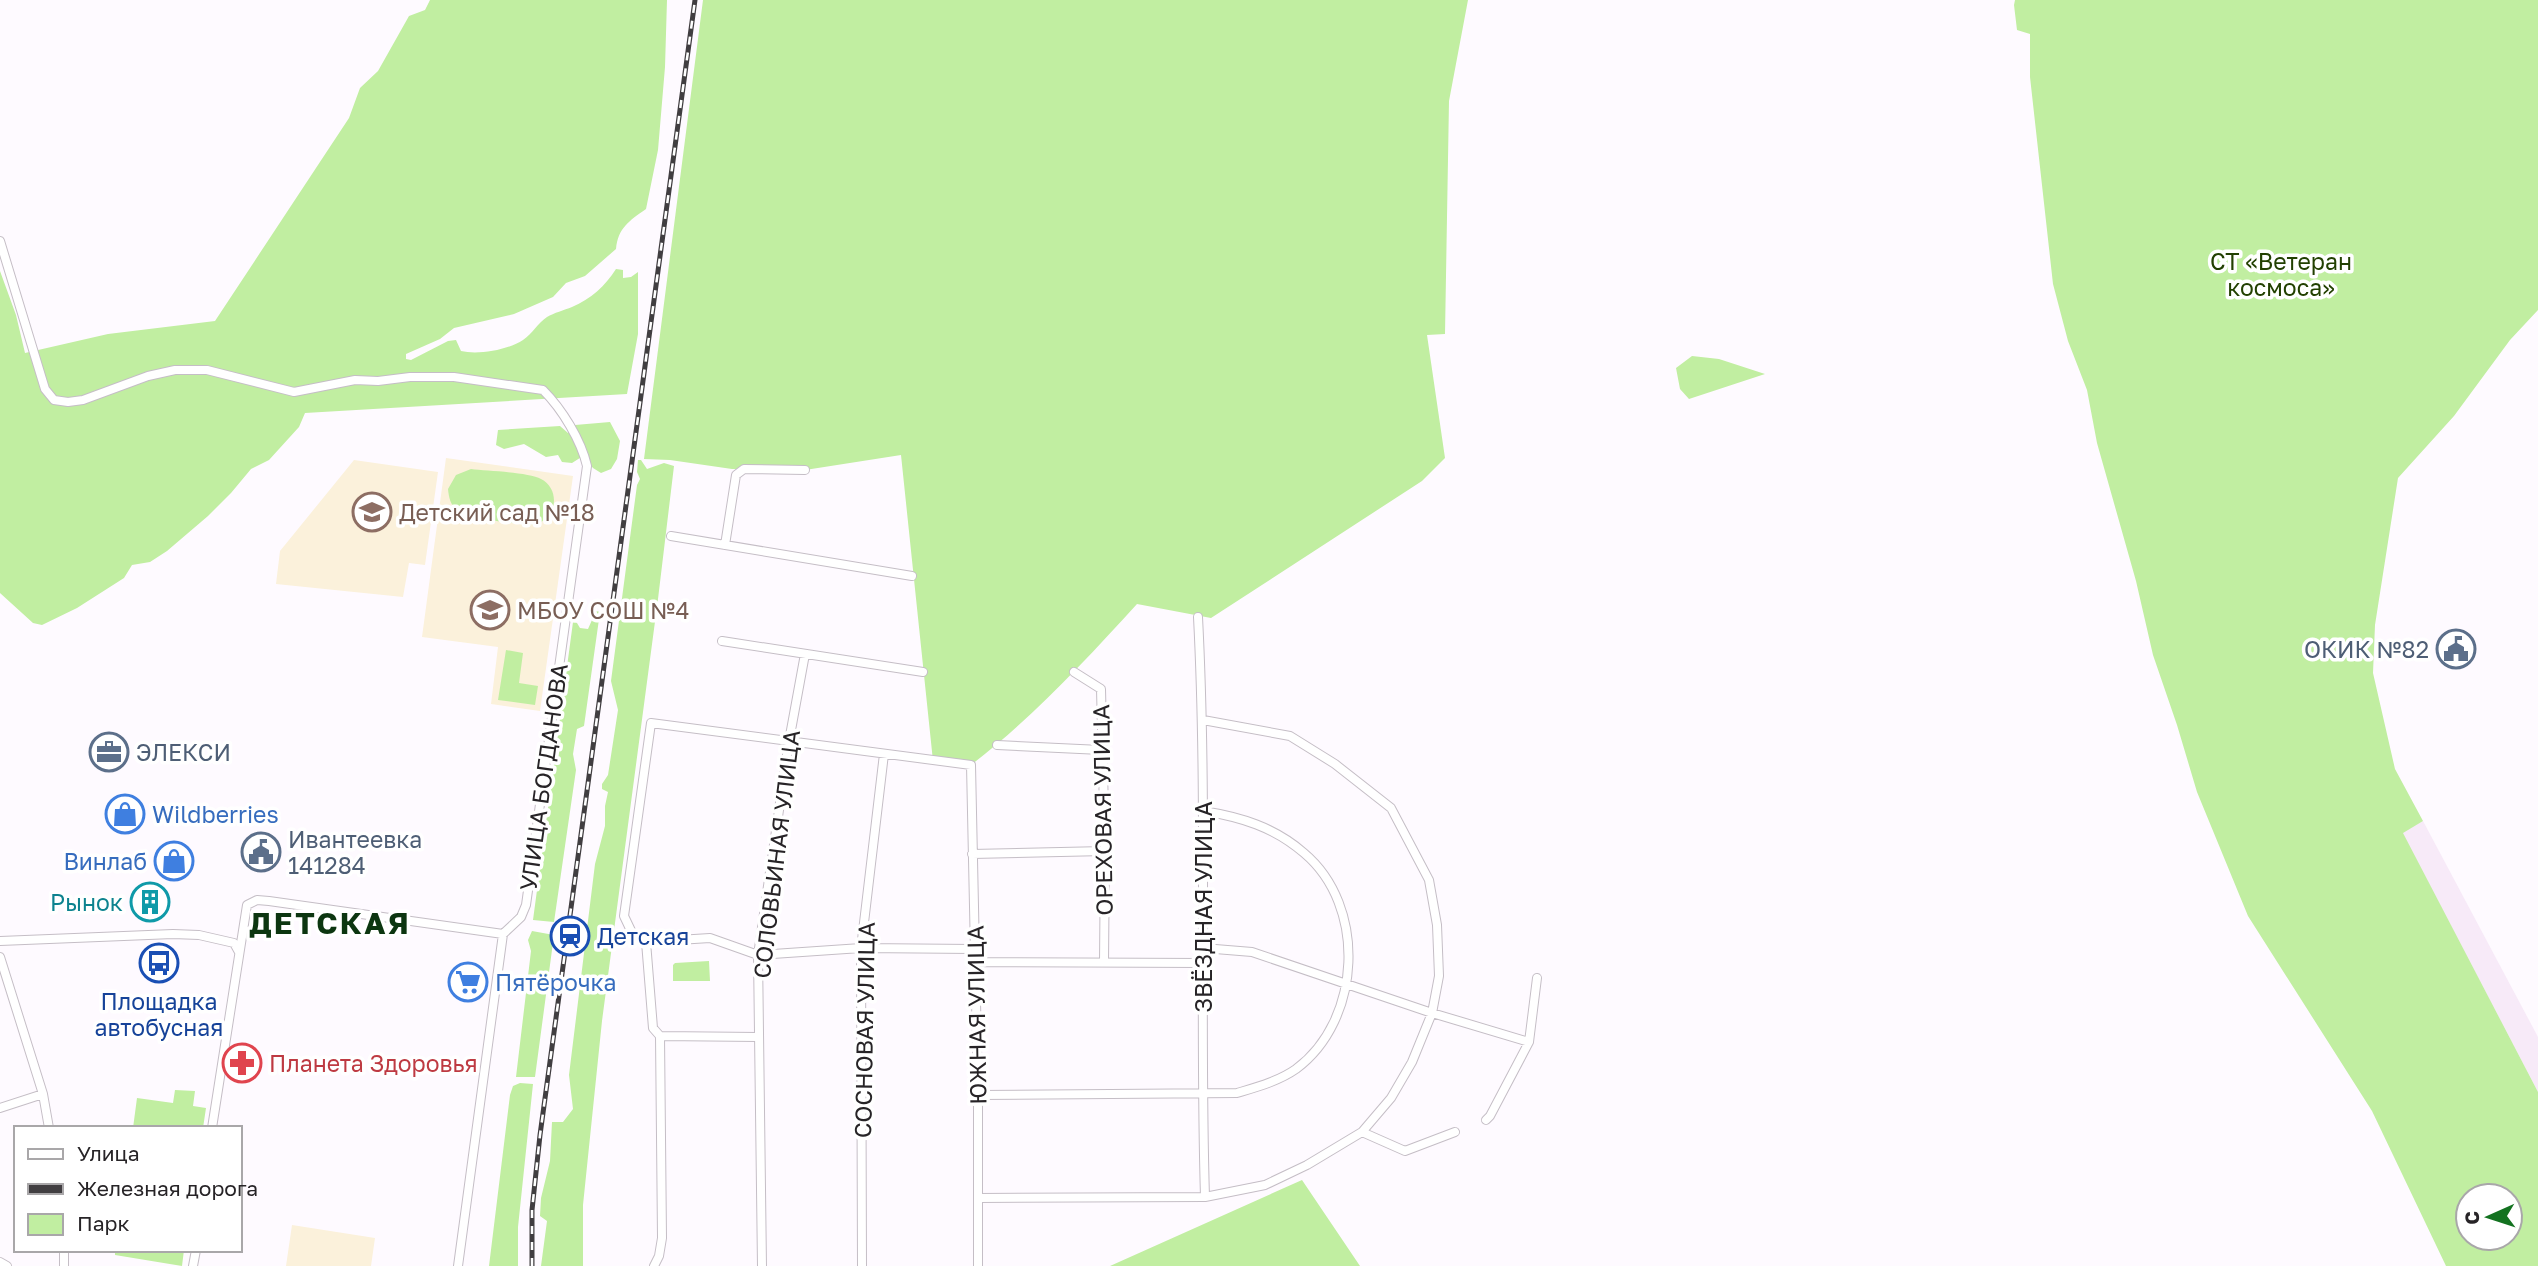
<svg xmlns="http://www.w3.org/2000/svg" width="2538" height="1266" viewBox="0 0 2538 1266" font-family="'Golos Text',sans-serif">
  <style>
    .built { fill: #f7eaf8 }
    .education { fill: #fbf1db }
    .green { fill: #c1eea1; fill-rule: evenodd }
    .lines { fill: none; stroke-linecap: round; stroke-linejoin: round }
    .minor-casing { stroke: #c5bec6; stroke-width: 10 }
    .minor { stroke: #fff; stroke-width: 8 }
    .rail-casing { stroke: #413e41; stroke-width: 5 }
    .rail { stroke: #fff; stroke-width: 2.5; stroke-dasharray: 8; stroke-linecap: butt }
    .labels { text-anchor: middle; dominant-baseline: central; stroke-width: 7; stroke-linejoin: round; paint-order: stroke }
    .park-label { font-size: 23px; fill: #224001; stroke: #fff }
    .education-label { font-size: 23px; fill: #785e54; stroke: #fff; text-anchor: start }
    .service-label { font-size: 23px; fill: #4e5e75; stroke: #fff; text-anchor: start }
    .street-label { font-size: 23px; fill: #272427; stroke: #fff }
    .shop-label { font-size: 23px; fill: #366cbe; stroke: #fff; text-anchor: start }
    .culture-label { font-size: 23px; fill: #0d838f; stroke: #fff; text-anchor: end }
    .transit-label { font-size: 23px; fill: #164399; stroke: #fff; text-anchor: start }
    .health-label { font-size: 23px; fill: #be3a42; stroke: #fff; text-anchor: start }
    .district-label { font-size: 30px; font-weight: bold; letter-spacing: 2px; fill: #0c3610; stroke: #fff }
  </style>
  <rect width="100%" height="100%" fill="#fefaff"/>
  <path class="built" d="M2423,821L2538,1037V1092L2402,832Z"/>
  <path class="education" d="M446,458L573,476L540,711L491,704L498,647L422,637Z
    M354,460L438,472L425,565L409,563L403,597L276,584L280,551Z
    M292,1225L375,1238L371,1266H286Z"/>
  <path class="green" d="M430,0H667L665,67L658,150L646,209C629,221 618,228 616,249L585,276L566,283L553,297L514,314L454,328L440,339L406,354V359L411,360L448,341L456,340L461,351C478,355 508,350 523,340C532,334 538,323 547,317C554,313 564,310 572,307C591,299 605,286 616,269L623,270V278L631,277L638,272V334L627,394L305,413L299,427L269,460L251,469L231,493L208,516L167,551L150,562L132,565L124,578L77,608L42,625L33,623L0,593V271L16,315L25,353L108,334L215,321L349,118L360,88L378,71L409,16L425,10Z
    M703,0H1468L1449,101L1445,334L1427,335L1445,458L1422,481L1211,618L1137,604C1085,661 1032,718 971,765L933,761L901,455L805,470L732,469L670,460L644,459Z
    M2015,0H2538V310L2510,340L2454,416L2398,478L2375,625L2373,673L2395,769L2423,821L2403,833L2538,1092V1266H2446L2372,1111L2248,916L2197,792L2177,725L2153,655L2136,581L2097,443L2087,390L2068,341L2053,284L2030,77V34L2017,30L2014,5ZM2468,1196H2510V1238H2468Z
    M1692,356L1719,359L1765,374L1689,399L1680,389L1676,368Z
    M610,422L620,441L617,459L611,469L601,473L593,468L583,456L572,463L562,462L558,455L546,457L524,444L504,449L496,445L498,430L560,426L568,433L575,425Z
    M638,460H641L647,469L664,463L674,466L658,599L602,1021L583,1205V1266H541L547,1221L540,1216L541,1198L550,1161L552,1122H563L573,1109L569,1075L595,864L605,826V806L608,792L602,789V784L608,775L618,710L611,681L637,485L640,479L637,472Z
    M471,469C487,471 529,472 541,479C561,489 557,520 535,524C524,526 468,518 460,512C451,507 449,499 448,489L456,475Z
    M596,611L600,612L584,726L577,729L573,754L576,770L554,922L533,920L573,622L577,623L580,628L588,629Z
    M506,650L523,653L519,683L538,686L535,705L498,700Z
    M532,931L554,935L535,1077H516L531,951L528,940Z
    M709,961L710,981H673V965L675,963Z
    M520,1083L533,1084L518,1227V1266H489L510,1095L513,1086Z
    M175,1090L195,1091L193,1106L206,1108L203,1128H133L137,1098L173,1103Z
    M1302,1180L1360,1266H1110Z
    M115,1250H184L182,1266L115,1255Z"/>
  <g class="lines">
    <defs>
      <path id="minor" d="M0,241L45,389L54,400L68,402L83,400L148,376L175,370H207L294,392L355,380L378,381L410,377H454L543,390C562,409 581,440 587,466L526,905L521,917L503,934L458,1266
        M671,536L912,576
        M725,545L736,475L744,469L805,470
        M1198,617C1208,810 1199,1004 1205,1197
        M722,641L923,672
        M1074,672L1101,689L1105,851L1104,962
        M997,745L1101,750
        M972,854L1105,851
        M0,941L173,934L199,935L234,943L239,952
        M646,942L710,938L758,955L861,948L974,949
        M1203,948L1252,952L1432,1013L1529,1042
        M0,957L43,1094L49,1128
        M975,962L1204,963
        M660,1036L758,1037
        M978,1095L1237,1093C1257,1087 1279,1081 1296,1069C1362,1020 1367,906 1304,853C1274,827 1241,817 1203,811
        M0,1108L43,1094
        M1486,1120L1490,1116L1529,1042L1537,978
        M212,1128L247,905L257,900L269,901L503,934
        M1362,1132L1405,1151L1455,1132
        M978,1198L1205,1197L1265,1185L1307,1165L1362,1132L1391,1098L1412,1062L1432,1013L1439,976L1437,925L1429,880L1391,808L1335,764L1290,736L1203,720
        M64,1250V1266
        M0,1262L7,1266
        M193,1266L196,1250
        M654,1266L659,1256L662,1238L660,1036L653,1028L646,942L634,937L624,916L651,723L971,765L978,1095V1266
        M762,1266L758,955L789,741L805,654
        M862,1266L861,948L884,754"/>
    </defs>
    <use href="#minor" class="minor-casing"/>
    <use href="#minor" class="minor"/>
    <defs>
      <path id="rail" d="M532,1266V1210L540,1135L695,0"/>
    </defs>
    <use href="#rail" class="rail-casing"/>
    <use href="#rail" class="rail"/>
  </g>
  <defs>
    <symbol id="school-ring" viewBox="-11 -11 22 22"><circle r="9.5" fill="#fff" stroke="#8d6e63" stroke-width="1.5"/><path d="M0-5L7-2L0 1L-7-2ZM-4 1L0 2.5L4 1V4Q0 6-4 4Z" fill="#8d6e63"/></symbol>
    <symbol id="civic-ring" viewBox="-11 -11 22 22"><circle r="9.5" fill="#fff" stroke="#5c6f8a" stroke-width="1.5"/><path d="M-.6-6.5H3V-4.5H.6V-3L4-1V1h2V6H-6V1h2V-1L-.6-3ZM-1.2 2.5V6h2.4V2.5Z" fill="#5c6f8a"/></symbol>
    <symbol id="office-ring" viewBox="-11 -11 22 22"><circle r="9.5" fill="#fff" stroke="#5c6f8a" stroke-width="1.5"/><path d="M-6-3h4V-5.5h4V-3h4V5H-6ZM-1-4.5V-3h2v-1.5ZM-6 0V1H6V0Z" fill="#5c6f8a"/></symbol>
    <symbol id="shop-ring" viewBox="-11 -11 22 22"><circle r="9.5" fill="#fff" stroke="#3f7fe0" stroke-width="1.5"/><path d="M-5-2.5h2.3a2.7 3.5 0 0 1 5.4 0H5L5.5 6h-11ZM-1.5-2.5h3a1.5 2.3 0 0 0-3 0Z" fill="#3f7fe0"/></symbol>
    <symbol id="building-ring" viewBox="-11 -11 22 22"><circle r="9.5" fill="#fff" stroke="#0f9aa8" stroke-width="1.5"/><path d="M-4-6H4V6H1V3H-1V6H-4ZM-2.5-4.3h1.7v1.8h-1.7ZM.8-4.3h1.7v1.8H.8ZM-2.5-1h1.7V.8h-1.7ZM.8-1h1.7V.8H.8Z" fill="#0f9aa8"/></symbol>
    <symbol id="station-ring" viewBox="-11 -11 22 22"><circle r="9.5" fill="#fff" stroke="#1a4fb4" stroke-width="1.5"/><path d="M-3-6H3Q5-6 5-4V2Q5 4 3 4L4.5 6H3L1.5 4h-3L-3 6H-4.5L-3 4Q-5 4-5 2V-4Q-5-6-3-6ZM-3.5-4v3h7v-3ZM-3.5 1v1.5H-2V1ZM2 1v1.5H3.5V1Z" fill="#1a4fb4"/></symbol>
    <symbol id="bus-ring" viewBox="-11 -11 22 22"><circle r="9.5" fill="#fff" stroke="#1a4fb4" stroke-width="1.5"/><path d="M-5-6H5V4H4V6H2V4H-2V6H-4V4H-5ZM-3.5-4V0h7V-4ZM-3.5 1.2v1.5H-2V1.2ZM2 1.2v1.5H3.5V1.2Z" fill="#1a4fb4"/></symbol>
    <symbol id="supermarket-ring" viewBox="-11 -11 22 22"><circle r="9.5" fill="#fff" stroke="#3f7fe0" stroke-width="1.5"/><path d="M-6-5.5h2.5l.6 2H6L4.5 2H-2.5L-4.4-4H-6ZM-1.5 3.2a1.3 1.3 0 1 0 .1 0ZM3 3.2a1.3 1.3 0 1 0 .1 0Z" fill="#3f7fe0"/></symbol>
    <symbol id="pharmacy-ring" viewBox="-11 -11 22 22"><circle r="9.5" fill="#fff" stroke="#e0444e" stroke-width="1.5"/><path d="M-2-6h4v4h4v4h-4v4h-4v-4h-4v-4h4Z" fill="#e0444e"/></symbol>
  </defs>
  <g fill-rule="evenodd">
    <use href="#school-ring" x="350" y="490" width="44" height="44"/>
    <use href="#school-ring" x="468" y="588" width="44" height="44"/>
    <use href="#civic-ring" x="2434" y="627" width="44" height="44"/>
    <use href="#office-ring" x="87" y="730" width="44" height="44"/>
    <use href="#shop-ring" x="103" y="792" width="44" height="44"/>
    <use href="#civic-ring" x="239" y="830" width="44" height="44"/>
    <use href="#shop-ring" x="152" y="839" width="44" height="44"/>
    <use href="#building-ring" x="128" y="880" width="44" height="44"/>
    <use href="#station-ring" x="548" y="914" width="44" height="44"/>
    <use href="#bus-ring" x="137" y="941" width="44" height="44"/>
    <use href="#supermarket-ring" x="446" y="960" width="44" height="44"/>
    <use href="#pharmacy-ring" x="220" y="1041" width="44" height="44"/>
  </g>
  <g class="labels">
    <g class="park-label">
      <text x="2281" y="261">СТ «Ветеран<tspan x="2281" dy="26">космоса»</tspan></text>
    </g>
    <g class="education-label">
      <text x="399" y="512">Детский сад №18</text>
      <text x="517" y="610">МБОУ СОШ №4</text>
    </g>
    <g class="service-label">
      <text x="2429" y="649" text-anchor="end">ОКИК №82</text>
      <text x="136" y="752">ЭЛЕКСИ</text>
      <text x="288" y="839">Ивантеевка<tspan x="288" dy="26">141284</tspan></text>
    </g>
    <g class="street-label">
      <text transform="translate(543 777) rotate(-82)">УЛИЦА БОГДАНОВА</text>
      <text transform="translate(1102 810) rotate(-91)">ОРЕХОВАЯ УЛИЦА</text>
      <text transform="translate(776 854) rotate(-83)">СОЛОВЬИНАЯ УЛИЦА</text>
      <text transform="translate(1203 907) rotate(-90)">ЗВЁЗДНАЯ УЛИЦА</text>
      <text transform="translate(976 1015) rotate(-91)">ЮЖНАЯ УЛИЦА</text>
      <text transform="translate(864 1030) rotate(-89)">СОСНОВАЯ УЛИЦА</text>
    </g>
    <g class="shop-label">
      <text x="152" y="814">Wildberries</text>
      <text x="147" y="861" text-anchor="end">Винлаб</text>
      <text x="495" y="982">Пятёрочка</text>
    </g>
    <g class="culture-label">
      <text x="123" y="902">Рынок</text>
    </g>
    <g class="transit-label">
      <text x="597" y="936">Детская</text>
      <text x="159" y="1001" text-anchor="middle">Площадка<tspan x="159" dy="26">автобусная</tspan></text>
    </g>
    <g class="health-label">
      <text x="269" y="1063">Планета Здоровья</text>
    </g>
    <g class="district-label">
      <text x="330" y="923">ДЕТСКАЯ</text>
    </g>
  </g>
  <rect x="14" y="1126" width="228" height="126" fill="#ffffff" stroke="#a9a7a9" stroke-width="2"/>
  <rect x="28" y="1149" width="35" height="10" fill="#ffffff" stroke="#a9a7a9" stroke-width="2"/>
  <text x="77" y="1161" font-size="21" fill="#272427">Улица</text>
  <rect x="28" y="1184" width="35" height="10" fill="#413e41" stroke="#a9a7a9" stroke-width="2"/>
  <text x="77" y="1196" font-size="21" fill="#272427">Железная дорога</text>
  <rect x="28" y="1214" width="35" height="21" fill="#c1eea1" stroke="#a9a7a9" stroke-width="2"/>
  <text x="77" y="1231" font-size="21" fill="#272427">Парк</text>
  <g transform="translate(2489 1217) rotate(267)"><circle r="33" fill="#ffffff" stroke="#a9a7a9" stroke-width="2"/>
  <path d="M0-5L12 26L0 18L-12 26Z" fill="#137220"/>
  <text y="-10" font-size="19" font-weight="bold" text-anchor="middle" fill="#272427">С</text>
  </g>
</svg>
